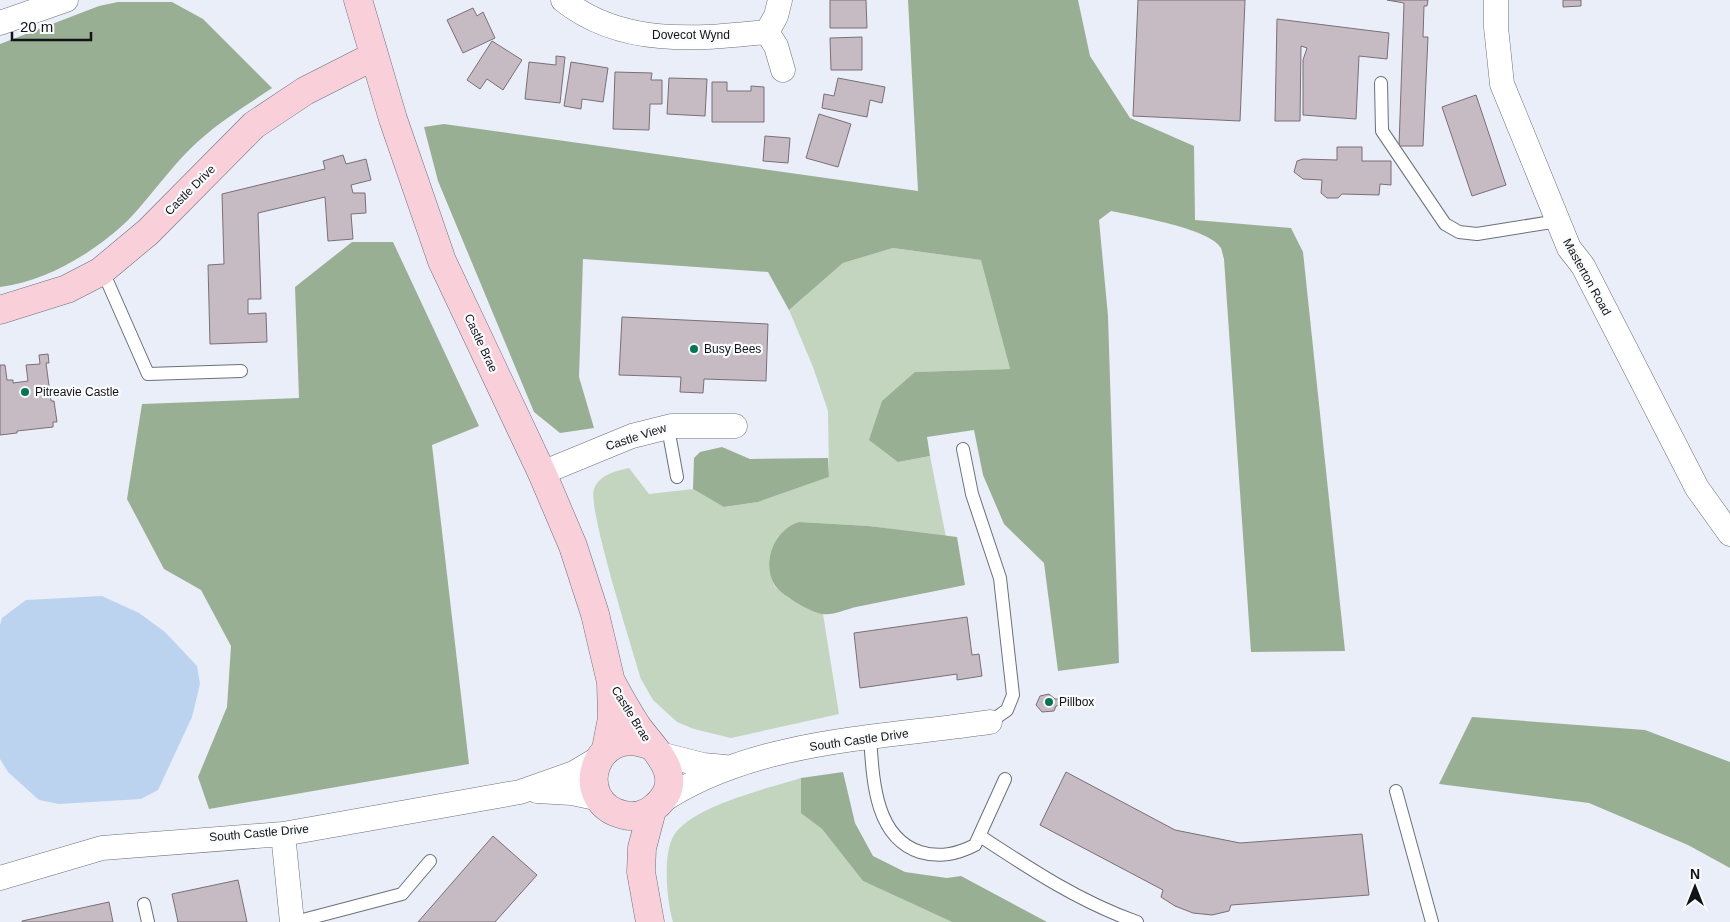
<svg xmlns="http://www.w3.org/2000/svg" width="1730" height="922" viewBox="0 0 1730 922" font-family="Arial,sans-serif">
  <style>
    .green { fill: #c3d5bf }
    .forest { fill: #99af93 }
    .water { fill: #bcd3f0 }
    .building { fill: #c6bbc2; stroke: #7a6f76 }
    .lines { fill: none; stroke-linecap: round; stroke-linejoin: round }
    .lane-casing { stroke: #6c707a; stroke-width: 14 }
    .street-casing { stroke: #6c707a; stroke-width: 25 }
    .secondary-casing { stroke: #6c707a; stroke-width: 29 }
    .lane { stroke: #fff; stroke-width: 12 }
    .street { stroke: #fff; stroke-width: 24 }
    .secondary { stroke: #f9d0d9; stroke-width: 28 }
    .poi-dot { fill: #047651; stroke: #fafbfd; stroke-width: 2 }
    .labels { text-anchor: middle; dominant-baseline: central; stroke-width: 4.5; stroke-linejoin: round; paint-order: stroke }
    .street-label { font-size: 12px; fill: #121317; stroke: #fafbfd }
    .poi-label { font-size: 12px; fill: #121317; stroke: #fafbfd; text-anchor: start }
  </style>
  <rect width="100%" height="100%" fill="#e9eef9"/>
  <path class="green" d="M893,248L982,260L1010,369L915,372L898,462L930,456L946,537L869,526L799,522L772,553L770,571L774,586L789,598L823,614L839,714L731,738L694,729L677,722L653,700L641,679C633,651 587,507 594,489C600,474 616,471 629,468L649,494L693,489L725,507L758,502L829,477L828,411L813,367L789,310L843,263Z
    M801,778L802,813L822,829L863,881L952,922H673C667,902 662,854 674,835C692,806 769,788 801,778Z"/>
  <path class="forest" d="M908,0H1078L1090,56L1130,118L1194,146L1195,220L1291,228L1303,252L1345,651L1251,652L1224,259C1223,256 1222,251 1221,248C1209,228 1134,216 1111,211L1099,220L1108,316L1119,663L1058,671L1044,563L1004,524L983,475L974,430L927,437L930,456L898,462L869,440L882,401L915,372L1010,369L981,260L893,248L843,263L789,310L768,272L583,259L579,377L594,428L560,433L534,412L438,181L424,127L444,124L918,191Z
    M118,2H172L203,19L272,88C244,107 214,125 190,149C169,170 152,194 132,216C99,250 48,281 0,287V44L99,6Z
    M352,242H393L479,426L432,445L469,764L209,809L198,777L227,707L231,646L201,590L164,569L127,499L142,404L299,398L295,287Z
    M722,447L750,459L828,458L829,477L758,502L724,507L693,489L694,458L700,452Z
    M799,522L869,526L957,537L965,585C929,592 892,600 856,607C847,609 832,616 822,614C812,613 779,594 774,584C762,562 774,530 799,522Z
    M1472,717L1645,730L1730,762V868L1688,845L1589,803L1439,784Z
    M843,772L855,823L873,856L905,872L947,878L961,876L1047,922H952L863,881L822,829L801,813V778Z"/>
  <path class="water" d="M102,596L139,613L165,632L197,666L200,684L192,717L158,790L141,799L59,804L39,800L8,772L0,759V625L2,618L26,600Z"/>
  <path class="building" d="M830,0H866L867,28H830Z
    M1138,0H1245L1240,121L1133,116Z
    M1387,0H1428L1427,6H1424L1423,37H1428L1423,146H1399L1404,3Z
    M1563,0H1581V6L1563,7Z
    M473,8L477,16L483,12L495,38L463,53L447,20Z
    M1277,19L1389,33L1387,59L1359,56L1356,119L1303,115V60L1307,48L1301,46L1300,121H1275Z
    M862,37V70H831L830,38Z
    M492,41L522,60L503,90L487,79L480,89L467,80Z
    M556,56L565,57L560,103L525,99L529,62L556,65Z
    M571,62L608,68L603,102L582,99L581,109L564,106Z
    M615,72L652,73L651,80H662V104H650L649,130L613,129Z
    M669,78L707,79L705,116L667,114Z
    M838,78L885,87L882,103L870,100L867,117L822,108L824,94L834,96Z
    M712,82H727V91H751V86L764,87V122H712Z
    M1476,95L1506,185L1472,196L1442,107Z
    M819,114L851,124L838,167L806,158Z
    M765,136L790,138L788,163L763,161Z
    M1337,147H1362V161H1391V185L1380,184L1379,195L1342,194L1338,198H1327L1321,193L1322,180L1303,179L1294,172L1297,161L1303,159L1337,160Z
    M343,155L346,164L366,159L371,180L351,185L353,193H365L366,213L351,214L353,239L328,241L325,197L258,213L261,299H248V314L266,313L267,342L210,344L208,265L224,264L222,194L325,169L323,161Z
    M622,317L768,324L766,381L704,379L703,393L680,392L681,377L619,375Z
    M48,354L49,363H46L51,401H54L57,422H53V427L17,431V433L0,435V365H5L7,380H13V383L28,381L26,365L40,364L39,355Z
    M967,617L972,655L979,654L982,676L957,680V674L860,688L854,633Z
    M1049,694L1055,699H1061V705L1056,706L1054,711L1042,712L1036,705L1040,696Z
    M1066,772L1175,830L1240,843L1362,834L1369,895L1231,905L1229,911L1212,915L1193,913L1175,906L1161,897L1163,890L1040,825Z
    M493,836L537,875L495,922H418Z
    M238,880L247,922H178L172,894Z
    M109,902L113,922H22V921Z"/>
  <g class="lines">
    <defs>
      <path id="lane" d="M1381,83L1382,131L1445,224L1459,232L1477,234L1558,221
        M100,272L108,283L148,374L241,371
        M668,428L677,477
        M963,449L972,494L1000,578L1013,695L1007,710L990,722
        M870,737C873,778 874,837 920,852C940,858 957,854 975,845L1005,779
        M1396,791L1432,922
        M980,836C1030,869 1080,902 1137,922
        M144,904L148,922
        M295,922L402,894L430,861"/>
      <path id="street" d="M563,0C622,47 697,39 767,32
        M780,0L776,16L767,32L776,46L783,70
        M1496,0V27L1502,84L1569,248L1583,266L1697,488L1730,534
        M0,23L66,0
        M542,473L632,436L672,426H735
        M660,754L703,765L725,767
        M537,791L572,793L600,799
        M662,801C756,739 882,738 990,722
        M283,834L292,922
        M0,878L102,848L283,834L520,792L574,773L599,758"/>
      <path id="secondary" d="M358,0L393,119L442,261L542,473L573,546L595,614L611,682L612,718L606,749
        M0,310L67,289L100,272L148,232L254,125L305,91L374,56
        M612,683C620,698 628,712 637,726C654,750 688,777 656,806C648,814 635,818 624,815C570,803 594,721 651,746
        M650,922L641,872L642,848L652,810"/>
    </defs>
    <use href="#lane" class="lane-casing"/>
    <use href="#street" class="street-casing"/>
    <use href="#secondary" class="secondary-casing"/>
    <use href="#lane" class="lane"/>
    <use href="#street" class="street"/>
    <use href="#secondary" class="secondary"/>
  </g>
  <g class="poi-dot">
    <circle cx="694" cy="349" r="5"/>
    <circle cx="25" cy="392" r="5"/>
    <circle cx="1049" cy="702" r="5"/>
  </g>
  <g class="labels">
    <g class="street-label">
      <text x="691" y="35">Dovecot Wynd</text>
      <text transform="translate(190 190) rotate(-45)">Castle Drive</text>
      <text transform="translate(1587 277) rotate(61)">Masterton Road</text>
      <text transform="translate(481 343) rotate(65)">Castle Brae</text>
      <text transform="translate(636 437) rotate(-18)">Castle View</text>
      <text transform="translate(631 714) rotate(58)">Castle Brae</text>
      <text transform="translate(859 740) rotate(-8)">South Castle Drive</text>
      <text transform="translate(259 833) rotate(-5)">South Castle Drive</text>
    </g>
    <g class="poi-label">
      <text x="704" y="349">Busy Bees</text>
      <text x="35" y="392">Pitreavie Castle</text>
      <text x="1059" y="702">Pillbox</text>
    </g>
  </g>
  <g transform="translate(1695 887)" stroke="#fafbfd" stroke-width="4" paint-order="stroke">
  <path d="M0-4L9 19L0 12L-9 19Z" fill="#121317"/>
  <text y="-8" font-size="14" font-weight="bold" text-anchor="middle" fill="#121317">N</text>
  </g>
  <path d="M12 32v8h79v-8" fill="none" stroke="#121317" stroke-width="2.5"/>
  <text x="20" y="32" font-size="15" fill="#121317" stroke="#fafbfd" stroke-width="4" paint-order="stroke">20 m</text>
</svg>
